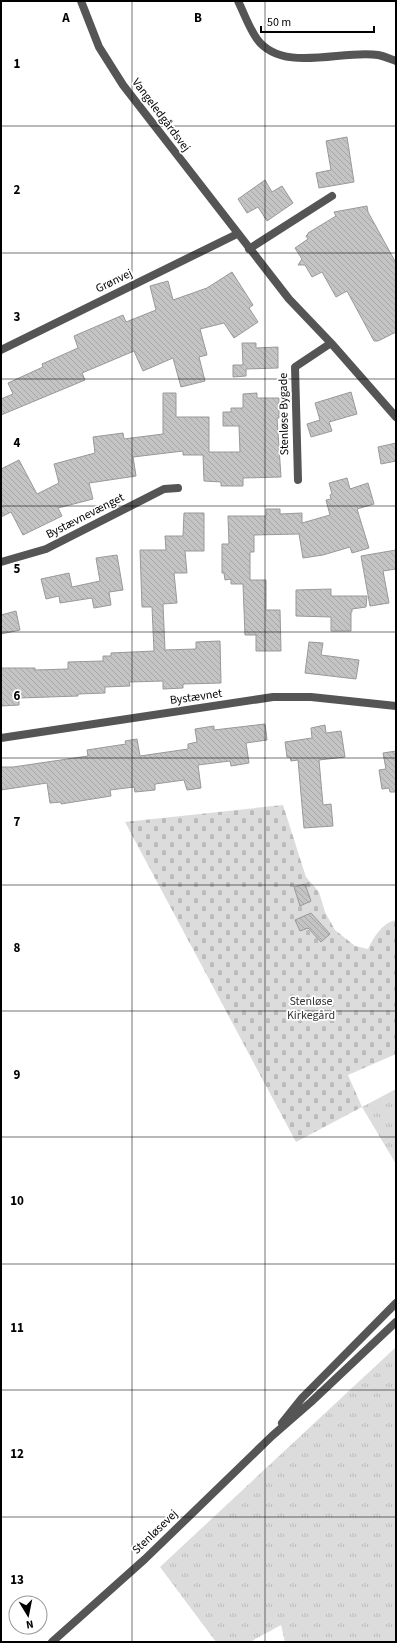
<svg xmlns="http://www.w3.org/2000/svg" width="397" height="1643" viewBox="0 0 397 1643" font-family="'Source Sans 3',sans-serif">
  <style>
    .grass { fill: url(#grass-tufts) }
    .cemetery { fill: url(#cemetery-stones) }
    .building { fill: url(#building-back-hatch); stroke: #999 }
    .lines { fill: none; stroke-linecap: round; stroke-linejoin: round }
    .minor { stroke: #555; stroke-width: 8 }
    .tertiary { stroke: #555; stroke-width: 8 }
    .grid { fill: none; stroke: #000; stroke-width: 1; stroke-opacity: 0.55 }
    .labels { text-anchor: middle; dominant-baseline: central; stroke-width: 3.5; stroke-linejoin: round; paint-order: stroke }
    .street-label { font-size: 12px; fill: #000; stroke: #fff }
    .park-label { font-size: 12px; fill: #333; stroke: #fff }
    .grid-label { font-size: 13px; text-anchor: middle; font-weight: bold; fill: #000; stroke: #fff; stroke-width: 3.5; stroke-linejoin: round; paint-order: stroke }
  </style>
  <defs>
    <pattern id="grass-tufts" width="24" height="20" patternUnits="userSpaceOnUse"><rect width="24" height="20" fill="#dcdcdc"/><path d="M3 7l-1-3M5 7V3M7 7l1-3M15 17l-1-3M17 17v-4M19 17l1-3" fill="none" stroke="#bbb"/></pattern>
    <pattern id="cemetery-stones" width="16" height="16" patternUnits="userSpaceOnUse"><rect width="16" height="16" fill="#dcdcdc"/><path d="M2 7V4a2 2 0 0 1 4 0v3zM10 15v-3a2 2 0 0 1 4 0v3z" fill="#bbb"/></pattern>
    <pattern id="building-back-hatch" width="6" height="6" patternUnits="userSpaceOnUse"><rect width="6" height="6" fill="#c4c4c4"/><path d="M-1 5l2 2M0 0l6 6M5-1l2 2" fill="none" stroke="#a7a7a7"/></pattern>
  </defs>
  <rect width="100%" height="100%" fill="#fff"/>
  <path class="grass" d="M396,1089V1164L362,1107Z
    M396,1347V1642H285L281,1625L250,1642H216L160,1567Z"/>
  <path class="cemetery" d="M283,805L306,877L319,892L325,912L335,930L355,946L368,949C374,937 382,923 396,920V1054L348,1075L362,1107L296,1142L125,822Z"/>
  <path class="building" d="M347,137L354,182L319,188L316,173L331,170L326,141Z
    M265,180L272,192L282,186L293,203L267,221L258,207L247,213L238,199Z
    M367,206L368,212L396,263V332L378,341H374L347,291L336,297L322,272L312,277L305,265H298L302,259L295,248L308,239L306,236L308,234V233L336,216L334,212Z
    M232,272L253,305L249,308L258,322L234,338L224,323L200,329L207,355L199,357L205,381L181,387L173,358L143,371L134,351L82,373L85,380L1,415V399L13,394L8,383L43,367L42,364L78,348L74,336L123,315L126,322L156,310L150,286L168,281L173,300L207,288Z
    M242,343H256V348L278,347V368L246,369V376L233,377V365H243Z
    M351,392L357,414L329,422L332,431L311,437L307,424L320,420L315,403Z
    M163,393H176V417H209V452H240L239,426H223V412H231V408H243V394L257,393V398H279V418H277L281,477L243,478V486H221V482L204,481L203,455H183V451L133,457L136,476L89,483L93,499L58,508L62,516L23,535L11,512L1,517V469L19,460L37,494L59,483L54,464L95,453L93,437L123,433L124,439L163,434Z
    M396,443V461L381,464L378,447Z
    M347,478L350,489L368,483L374,504L357,509L369,548L352,553L350,547L323,555L303,558L299,534L254,535V552H250V580H266V610H280L281,651H256V635H245L243,584H231V579L225,580L224,573H222V544H229L228,516H266V509H280V514L302,513V523L330,515L326,500L331,499L330,495L332,494L329,483Z
    M184,513H204V551H185L187,573H174L177,603L163,604L165,650L196,649V642L220,641L221,683L183,684V688L163,689V681L129,682L130,686L105,687V693L78,694V696L19,698V705L1,706V668H35V670L68,669V662L103,661V656H111V653L154,651L152,607H142L140,550H166L165,536H183Z
    M396,550V569L383,571L389,603L370,606L361,556Z
    M117,555L123,590L109,592L111,605L94,608L92,598L60,603L59,596L46,599L41,579L69,573L72,587L100,581L96,558Z
    M331,589V596H367L366,607L352,609V612H351V631H331V617L296,616V590Z
    M16,611L20,630L1,634V615Z
    M309,642L323,643L321,655L359,660L356,679L305,673Z
    M265,724L267,740L246,743L249,763L231,766L230,761L198,765L201,788L187,790L184,780L155,784V790L135,792L134,787L110,790L111,796L61,804V802L50,803L47,783L1,790V767H13L88,756L87,750L126,744L125,741L137,739L140,756L188,749V744L197,742L195,729L214,726V730Z
    M325,725L326,733L341,731L345,757L319,760L323,805L331,804L333,826L304,828L298,760L291,761L290,757H287L285,742L312,738L311,728Z
    M396,751V792H390L389,788L382,789L379,770L386,769L383,753Z
    M305,884L311,901L300,906L294,887Z
    M311,913L330,934L321,942L308,928L300,931L295,920Z"/>
  <g class="lines">
    <path class="minor" d="M81,1L99,47L123,85L289,299L331,343L396,417
      M238,1C244,13 249,28 257,39C283,74 343,49 378,55C384,56 390,59 396,61
      M249,249L332,196
      M1,350L237,234
      M298,480L295,367L331,343
      M1,562L46,549L164,489L178,488
      M1,738L273,697H311L396,706"/>
    <path class="tertiary" d="M282,1423L302,1398L396,1303
      M52,1642L145,1559L272,1436L311,1402L396,1322"/>
  </g>
  <path class="grid" d="M132,1V1642M265,1V1642M1,126H396M1,253H396M1,379H396M1,506H396M1,632H396M1,758H396M1,885H396M1,1011H396M1,1137H396M1,1264H396M1,1390H396M1,1517H396"/>
  <g class="labels">
    <g class="street-label">
      <text transform="translate(161 115) rotate(53)">Vangeledgårdsvej</text>
      <text transform="translate(114 281) rotate(-26)">Grønvej</text>
      <text transform="translate(284 414) rotate(-91)">Stenløse Bygade</text>
      <text transform="translate(85 516) rotate(-27)">Bystævnevænget</text>
      <text transform="translate(196 697) rotate(-8)">Bystævnet</text>
      <text transform="translate(155 1532) rotate(-44)">Stenløsevej</text>
    </g>
    <g class="park-label">
      <text x="311" y="1001">Stenløse<tspan x="311" dy="14">Kirkegård</tspan></text>
    </g>
  </g>
  <g class="grid-label">
    <text x="66" y="22">A</text>
    <text x="198" y="22">B</text>
    <text x="17" y="68">1</text>
    <text x="17" y="194">2</text>
    <text x="17" y="321">3</text>
    <text x="17" y="447">4</text>
    <text x="17" y="573">5</text>
    <text x="17" y="700">6</text>
    <text x="17" y="826">7</text>
    <text x="17" y="952">8</text>
    <text x="17" y="1079">9</text>
    <text x="17" y="1205">10</text>
    <text x="17" y="1332">11</text>
    <text x="17" y="1458">12</text>
    <text x="17" y="1584">13</text>
  </g>
  <rect width="397" height="1643" fill="none" stroke="#000000" stroke-width="4"/>
  <g transform="translate(28 1615) rotate(170)"><circle r="19" fill="#ffffff" stroke="#999999"/>
  <path d="M0-3L7 15L0 10L-7 15Z" fill="#000000"/>
  <text y="-6" font-size="11" font-weight="bold" text-anchor="middle" fill="#000000">N</text>
  </g>
  <path d="M261 26v6h113v-6" fill="none" stroke="#000000" stroke-width="2"/>
  <text x="267" y="26" font-size="12" fill="#000000" stroke="#ffffff" stroke-width="3" paint-order="stroke">50 m</text>
</svg>
